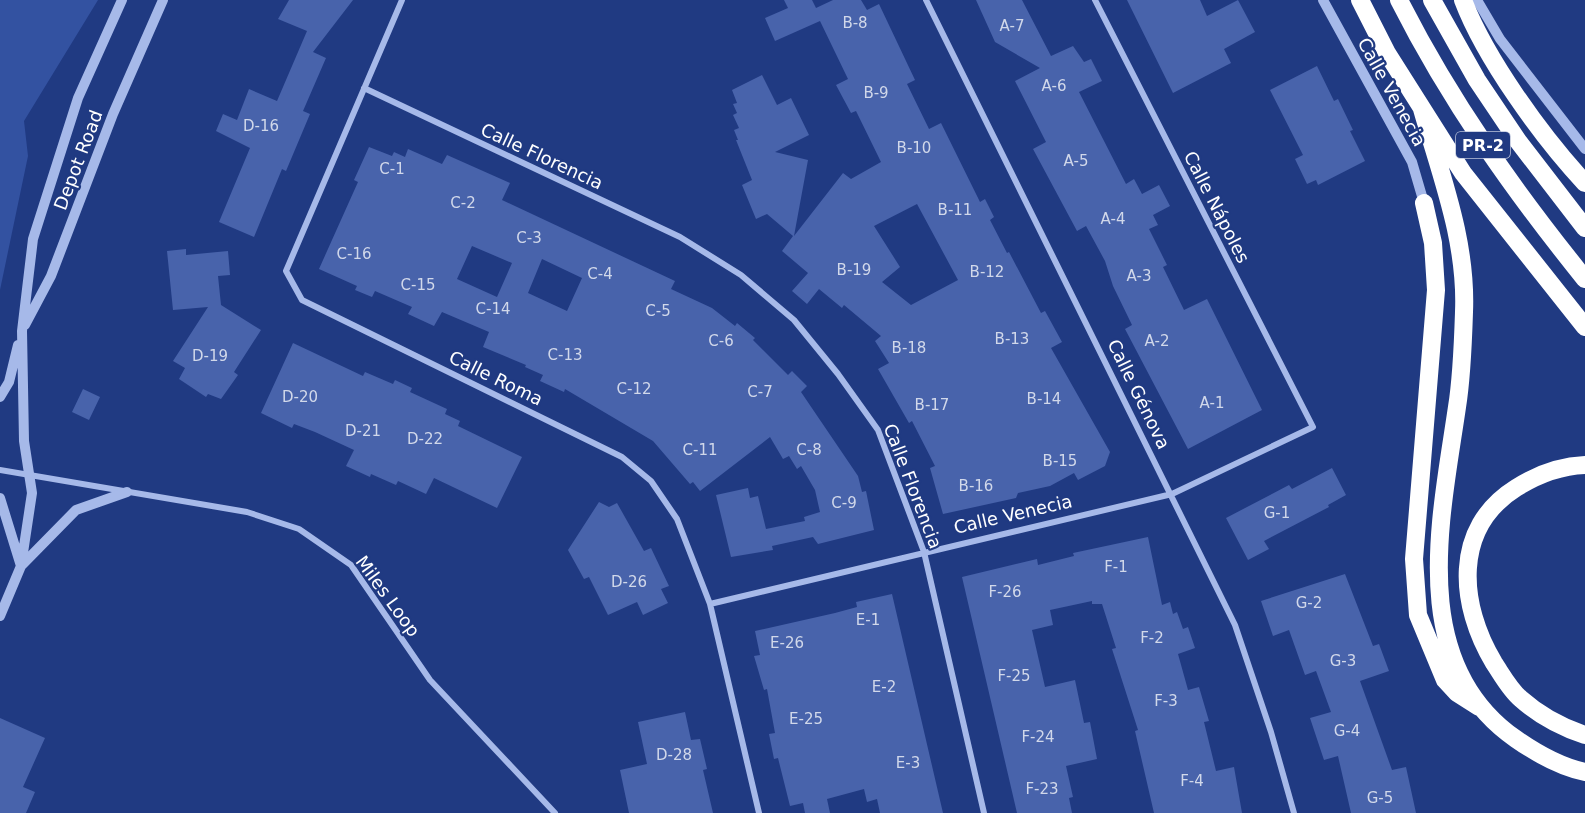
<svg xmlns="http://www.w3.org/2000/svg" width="1585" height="813" viewBox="0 0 1585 813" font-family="'DejaVu Sans',sans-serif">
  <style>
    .green { fill: #3352a1 }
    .building { fill: #4863ab; fill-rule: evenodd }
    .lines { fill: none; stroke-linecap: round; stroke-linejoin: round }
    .minor { stroke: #a6b9e9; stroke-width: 6 }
    .tertiary { stroke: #a6b9e9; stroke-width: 10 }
    .motorway { stroke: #fff; stroke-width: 18 }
    .labels { text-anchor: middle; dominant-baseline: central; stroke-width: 4.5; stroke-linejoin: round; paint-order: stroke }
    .number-label { font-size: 15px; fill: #d1d8ea }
    .shield { fill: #203a82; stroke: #bcc4da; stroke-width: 1.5 }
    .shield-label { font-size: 16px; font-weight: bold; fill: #fff }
    .street-label { font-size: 18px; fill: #fff; stroke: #203a82 }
  </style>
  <rect width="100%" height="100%" fill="#203a82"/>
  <path class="green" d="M0,0H98L24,121L28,156L0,290Z"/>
  <path class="building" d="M289,0H353L313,52L326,58L303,111L310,114L286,171L282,169L254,237L219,222L250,148L216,131L223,114L237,120L249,89L277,101L307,31L278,19Z
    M784,0H812L816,8L833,0H861L867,10L879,4L915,80L907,84L929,129L941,123L980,202L985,199L994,217L990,220L1007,253L1009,252L1041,313L1045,311L1062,342L1051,348L1110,452L1105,466L1078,480L1074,473L1050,486L1018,493L1016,498L943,514L930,468L935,466L912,421L909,423L878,369L889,363L875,341L881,336L844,305L842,308L819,289L807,304L792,291L808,273L782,251L793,236L767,214L756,219L742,185L752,180L736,140H738L734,130L739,128L733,115L737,113L733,104L737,103L732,90L762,75L777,105L791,98L809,135L775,152L808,160L794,236L843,173L851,179L881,162L856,111L851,113L836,85L848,79L820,21L775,41L765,18L788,8ZM917,204L958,280L911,305L882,282L900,267L874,226Z
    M976,0H1022L1051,56L1073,46L1084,62L1091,59L1102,81L1079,92L1126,184L1134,179L1142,194L1159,185L1170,206L1153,215L1158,225L1149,229L1167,265L1163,267L1184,310L1207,299L1262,410L1188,449L1125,329L1132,325L1113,286L1105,261L1086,226L1077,231L1033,149L1046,142L1015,81L1040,68L995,42Z
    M1127,0H1200L1207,16L1238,0L1255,32L1224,49L1231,63L1173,93Z
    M1317,66L1334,101L1338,99L1353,130L1350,131L1365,161L1318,185L1316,180L1307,184L1295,159L1303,155L1270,90Z
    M369,147L392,156L394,152L405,157L408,149L442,164L447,155L510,183L502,200L675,281L671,289L712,308L735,326L737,323L755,338L753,340L788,375L792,371L807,386L801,392L858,476L862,492L866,491L874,530L818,544L813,537L772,546L773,550L731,557L716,495L748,488L750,498L758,496L766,529L805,521L804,517L820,512L815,490L801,466L797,469L789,456L783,459L770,437L700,491L693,482L690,484L653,441L565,389L564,392L540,381L543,375L525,367L526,365L483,347L489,332L442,312L434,326L408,314L412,307L375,291L372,297L355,290L357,286L319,269L358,182L354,180ZM472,246L512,263L497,297L457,279ZM542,259L582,278L567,311L528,293Z
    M186,249V255L228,251L230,275L218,276L221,305L261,330L234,372L238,375L221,399L208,394L206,397L179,379L185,368L173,361L208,307L173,310L167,251Z
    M293,343L363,376L365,372L393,384L395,380L412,388L410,392L447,409L445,414L460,421L458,426L522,457L497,508L434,478L426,494L398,481L396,485L371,474L370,477L346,466L354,450L315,432L294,424L292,428L261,413Z
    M83,389L100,397L89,420L72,412Z
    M1332,468L1346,495L1328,505L1329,507L1264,541L1269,549L1248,560L1226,518L1289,485L1292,489Z
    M599,502L609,507L617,503L644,551L651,548L669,586L661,589L668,603L643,615L637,602L608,615L589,577L584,579L568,550Z
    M1148,537L1162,605L1170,602L1173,614L1177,612L1183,629L1188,627L1195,648L1178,654L1188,690L1199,687L1209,721L1204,722L1216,771L1234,767L1242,813H1154L1135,731L1138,730L1112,649L1116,648L1102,604H1092V601L1050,610L1053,625L1032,630L1045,687L1075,680L1084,723L1090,722L1097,759L1066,766L1073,797L1069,798L1072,813H1017L962,577L1037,559L1038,565L1074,556L1073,553Z
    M1345,574L1373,646L1379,644L1389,671L1360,681L1392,770L1406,767L1416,813H1351L1338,756L1324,760L1310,718L1331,712L1316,671L1305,675L1289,630L1273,636L1261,601Z
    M892,594L943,813H880L877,799L867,802L864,789L827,799L830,813H805L803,803L790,806L778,758L774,759L769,734L775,733L767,689L764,690L754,656L760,655L755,631L835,613L857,607L856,602Z
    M685,712L691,740L700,739L707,769L703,770L713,813H629L620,770L647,764L638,722Z
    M0,718L45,738L23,787L35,792L26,813H0Z"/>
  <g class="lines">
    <path class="minor" d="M402,0L286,271L302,300L622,457L651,481L677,519L710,604L759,813
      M926,0L1235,625L1271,732L1294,813
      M364,88L680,237L741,275L794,320L838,374L878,430L924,552L984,813
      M0,470L247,512L299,529L351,565L430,680L555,813
      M710,604L1172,494L1313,427L1095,0"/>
    <path class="tertiary" d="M1323,0L1412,162L1424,203
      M1477,0L1500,39L1585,149
      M25,325L51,276L113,114L163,0
      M0,397L9,382L18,345
      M0,498L21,566L76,510L127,492
      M0,616L21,566L32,493L24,441L22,331L33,239L78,98L122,0"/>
    <path class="motorway" d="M1360,0L1387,53L1463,173L1585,327
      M1399,0C1450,101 1514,191 1585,279
      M1432,0L1477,80L1518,141L1585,228
      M1463,0C1485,58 1542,137 1585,183
      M1422,109C1441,176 1467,241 1464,312C1463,343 1462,376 1457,407C1441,518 1406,663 1516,739C1536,753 1561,767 1585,772
      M1424,203L1433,243L1436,290L1414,559L1418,615L1445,680L1457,693L1479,707
      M1585,465C1560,466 1538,474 1516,488C1452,528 1459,605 1494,663C1502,675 1510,690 1521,699C1540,716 1561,727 1585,735"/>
  </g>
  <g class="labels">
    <g class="number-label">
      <text x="855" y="23">B-8</text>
      <text x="1012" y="26">A-7</text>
      <text x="1054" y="86">A-6</text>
      <text x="876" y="93">B-9</text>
      <text x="261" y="126">D-16</text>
      <text x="914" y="148">B-10</text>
      <text x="1076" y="161">A-5</text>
      <text x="392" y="169">C-1</text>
      <text x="463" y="203">C-2</text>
      <text x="955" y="210">B-11</text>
      <text x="1113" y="219">A-4</text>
      <text x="529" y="238">C-3</text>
      <text x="354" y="254">C-16</text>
      <text x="854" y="270">B-19</text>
      <text x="987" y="272">B-12</text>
      <text x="600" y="274">C-4</text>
      <text x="1139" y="276">A-3</text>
      <text x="418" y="285">C-15</text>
      <text x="493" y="309">C-14</text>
      <text x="658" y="311">C-5</text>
      <text x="1012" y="339">B-13</text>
      <text x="721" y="341">C-6</text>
      <text x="1157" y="341">A-2</text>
      <text x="909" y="348">B-18</text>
      <text x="565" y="355">C-13</text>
      <text x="210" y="356">D-19</text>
      <text x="634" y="389">C-12</text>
      <text x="760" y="392">C-7</text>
      <text x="300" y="397">D-20</text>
      <text x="1044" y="399">B-14</text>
      <text x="1212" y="403">A-1</text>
      <text x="932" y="405">B-17</text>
      <text x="363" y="431">D-21</text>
      <text x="425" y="439">D-22</text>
      <text x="700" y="450">C-11</text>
      <text x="809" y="450">C-8</text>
      <text x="1060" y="461">B-15</text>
      <text x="976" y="486">B-16</text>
      <text x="844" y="503">C-9</text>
      <text x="1277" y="513">G-1</text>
      <text x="1116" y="567">F-1</text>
      <text x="629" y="582">D-26</text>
      <text x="1005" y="592">F-26</text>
      <text x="1309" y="603">G-2</text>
      <text x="868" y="620">E-1</text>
      <text x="1152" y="638">F-2</text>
      <text x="787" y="643">E-26</text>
      <text x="1343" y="661">G-3</text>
      <text x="1014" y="676">F-25</text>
      <text x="884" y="687">E-2</text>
      <text x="1166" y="701">F-3</text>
      <text x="806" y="719">E-25</text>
      <text x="1347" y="731">G-4</text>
      <text x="1038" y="737">F-24</text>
      <text x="674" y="755">D-28</text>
      <text x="908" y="763">E-3</text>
      <text x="1192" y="781">F-4</text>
      <text x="1042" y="789">F-23</text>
      <text x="1380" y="798">G-5</text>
    </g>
    <rect class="shield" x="1456" y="132" width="54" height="26" rx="4.5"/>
    <g class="shield-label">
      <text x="1483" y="145">PR-2</text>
    </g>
    <g class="street-label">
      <text transform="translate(1392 92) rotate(61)">Calle Venecia</text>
      <text transform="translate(542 156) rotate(25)">Calle Florencia</text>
      <text transform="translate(78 160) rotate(-69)">Depot Road</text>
      <text transform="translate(1217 207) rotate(63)">Calle Nápoles</text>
      <text transform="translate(496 378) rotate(26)">Calle Roma</text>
      <text transform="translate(1139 394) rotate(64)">Calle Génova</text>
      <text transform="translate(913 486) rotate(69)">Calle Florencia</text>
      <text transform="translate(1013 514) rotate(-13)">Calle Venecia</text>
      <text transform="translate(388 596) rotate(54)">Miles Loop</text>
    </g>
  </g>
</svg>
